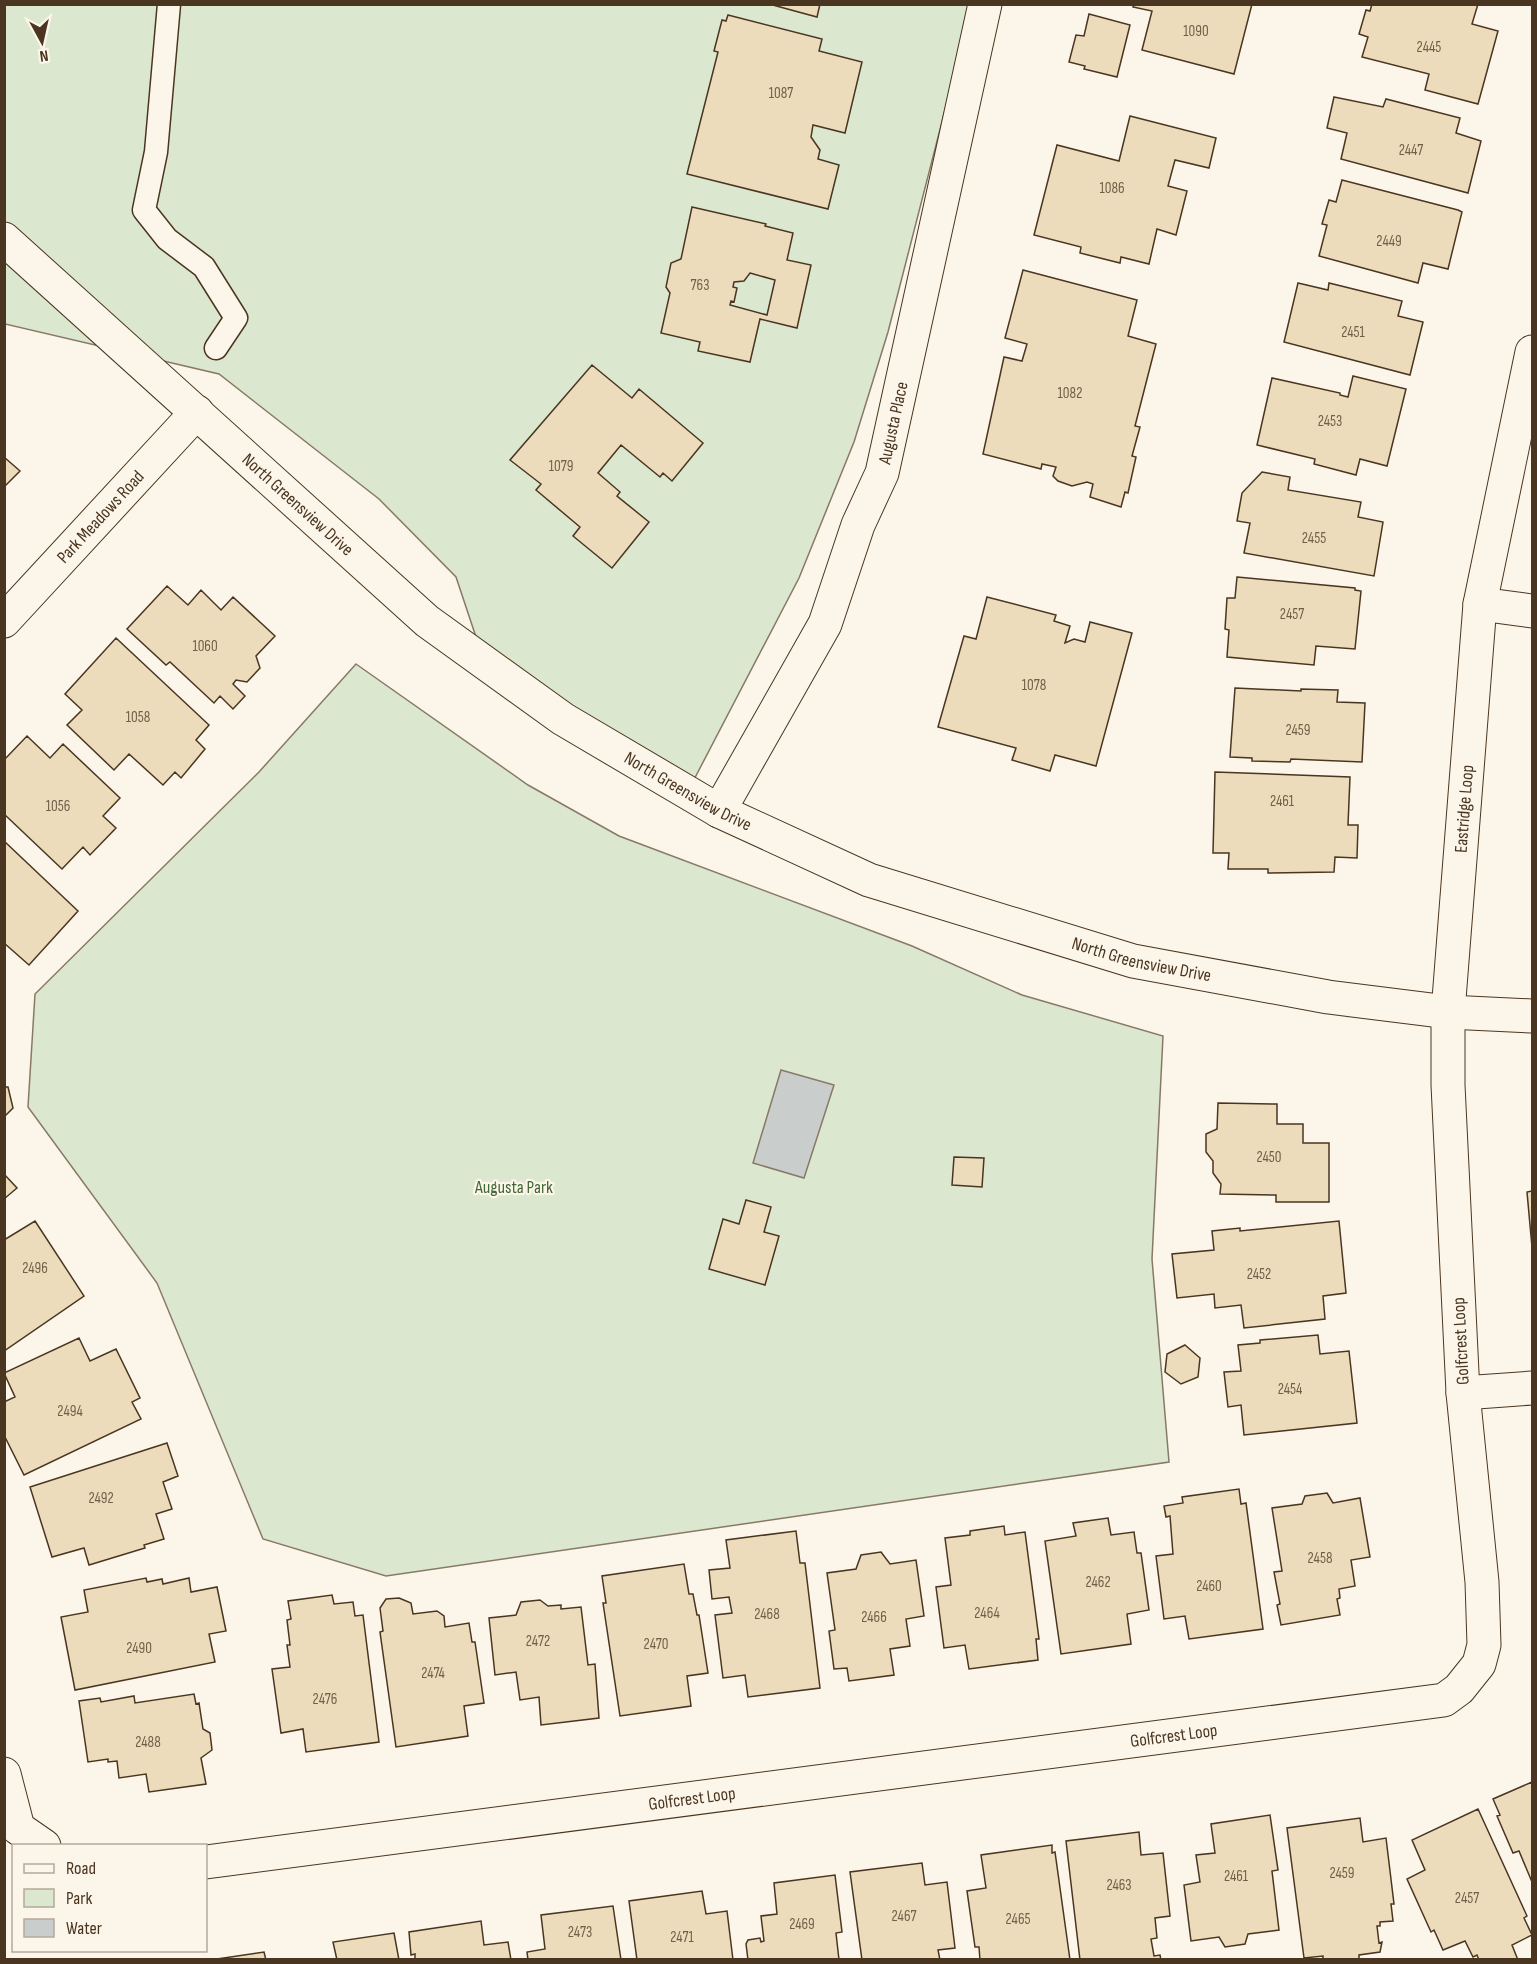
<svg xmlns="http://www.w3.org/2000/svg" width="1537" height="1964" viewBox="0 0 1537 1964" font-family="'Sofia Sans Condensed',sans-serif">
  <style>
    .green { fill: #dce7d0; stroke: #887966; stroke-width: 1.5 }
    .water { fill: #c9cecd; stroke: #887966; stroke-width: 1.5 }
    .building { fill: #ecdcbc; stroke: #4a3520; stroke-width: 1.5; fill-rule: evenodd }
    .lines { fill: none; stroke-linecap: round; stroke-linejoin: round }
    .lane-casing { stroke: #4a3520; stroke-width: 25 }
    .street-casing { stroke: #4a3520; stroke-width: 35 }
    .secondary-casing { stroke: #4a3520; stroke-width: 35 }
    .lane { stroke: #fbf6e9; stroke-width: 22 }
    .street { stroke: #fbf6e9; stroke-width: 33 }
    .secondary { stroke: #fbf6e9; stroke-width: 33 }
    .labels { text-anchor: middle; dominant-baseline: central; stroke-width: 4.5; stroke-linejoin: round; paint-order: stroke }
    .number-label { font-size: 15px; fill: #725f47 }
    .street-label { font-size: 18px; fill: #4a3520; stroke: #fbf6e9 }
    .park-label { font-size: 18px; fill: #436837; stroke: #fbf6e9 }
  </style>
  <rect width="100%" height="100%" fill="#fbf6e9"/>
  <path class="green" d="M5,5H972L888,332L854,442L799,578L687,793L484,661L456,577L379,499L219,374L5,324Z
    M356,664L528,785L619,836L912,946L1022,995L1163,1036L1152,1259L1169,1462L386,1576L263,1539L157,1283L28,1107L35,994L259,772Z"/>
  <path class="water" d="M781,1070L834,1085L804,1178L753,1163Z"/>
  <path class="building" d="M769,4H820L817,17Z
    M1134,4H1252L1234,74L1142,50L1152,11L1133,7Z
    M1372,4H1478L1472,24L1498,31L1478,104L1425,90L1429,74L1362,57L1368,37L1359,34L1366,10L1370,11Z
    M1089,14L1130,25L1117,77L1084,69L1085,66L1069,62L1076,35L1084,36Z
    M728,15L822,39L819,51L862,62L845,133L813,125L811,137L820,150L818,159L839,165L828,209L687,174L718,52L714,51L722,20L726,21Z
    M1334,97L1383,107L1386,99L1460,118L1456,133L1481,141L1468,193L1341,159L1347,133L1327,128Z
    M1130,116L1216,138L1209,168L1175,160L1168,186L1187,191L1176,235L1157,229L1149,264L1121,257L1120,263L1080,253L1081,247L1034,235L1057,145L1119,161Z
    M1342,180L1458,210L1462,212L1448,269L1423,263L1418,283L1319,256L1327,225L1322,224L1329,200L1336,202Z
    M692,207L766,224L765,226L793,233L787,260L811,265L797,328L760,319L750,362L698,351L700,342L661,333L670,293L666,287L671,263L681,259ZM750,273L775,280L767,315L730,305L731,301L734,302L737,288L733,287L734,282L744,281Z
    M1023,270L1137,300L1128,336L1156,344L1135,426L1140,427L1132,456L1136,457L1128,493L1125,492L1121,507L1090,497L1093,484L1087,482L1072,486L1058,481L1053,476L1056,467L1042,464L1041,469L983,454L1004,357L1022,361L1027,344L1005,338Z
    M1298,283L1328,290L1329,283L1402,301L1398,316L1423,322L1410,375L1284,342Z
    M592,365L632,398L639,389L703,443L672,481L663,473L660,477L621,445L598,473L620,492L617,496L649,522L612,568L573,536L580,527L536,490L541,484L510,460Z
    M1353,376L1406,389L1387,466L1360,459L1356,475L1314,464L1315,459L1257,445L1272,378L1340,393V395L1348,397Z
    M4,457L20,471L4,487Z
    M1262,472L1290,477L1288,490L1361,502L1358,517L1383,522L1374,576L1244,553L1250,523L1237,521L1242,493Z
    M1237,577L1355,588V590L1361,591L1355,649L1316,646L1314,665L1227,657L1229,630L1225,629L1227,598H1235Z
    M167,586L188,605L201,590L221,610L233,597L275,636L256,656L260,668L247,682L236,680L233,684L245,696L233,709L220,696L214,703L170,662L166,665L127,629Z
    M987,597L1056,615L1054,621L1070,626L1065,643L1074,639L1085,642L1090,622L1132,633L1096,766L1055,755L1050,771L1012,760L1016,748L938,727L964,636L976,639Z
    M116,638L209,725L196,740L205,749L181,778L175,772L163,785L129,754L114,770L67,725L82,710L65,694Z
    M1235,688L1301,691V689L1338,690L1337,702L1365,703L1362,762L1291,759L1290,762L1252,761V758L1230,757Z
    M27,736L50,758L63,744L120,798L103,816L116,828L90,855L83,847L62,869L4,814V760Z
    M1215,772L1350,777L1348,825H1358L1357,858L1335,857L1334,872L1268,873V869H1228L1229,853H1213Z
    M4,841L78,911L29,965L4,943Z
    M4,1087H8L13,1108L4,1117Z
    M1218,1103L1277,1104V1124H1303V1143H1329V1202H1276V1195L1220,1194L1221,1184L1213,1173V1161L1206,1152V1134L1217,1129Z
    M954,1157L984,1158L982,1187L952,1185Z
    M4,1174L17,1188L4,1199Z
    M1532,1191V1247L1527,1192Z
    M746,1200L771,1207L764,1232L779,1236L765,1285L709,1269L723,1219L739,1224Z
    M35,1221L84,1296L4,1351V1240Z
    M1339,1221L1346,1293L1323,1296L1325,1319L1244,1328L1241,1305L1215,1308L1214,1294L1177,1298L1172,1254L1214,1250L1212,1231L1240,1228V1231Z
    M1318,1335L1320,1354L1349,1351L1357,1423L1244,1435L1241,1405L1228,1407L1224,1372L1241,1371L1238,1345L1260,1343V1340Z
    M79,1338L90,1361L116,1349L140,1398L132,1402L141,1419L24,1475L4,1435V1402L15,1397L4,1373Z
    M1185,1345L1200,1358L1198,1377L1181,1384L1165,1372L1167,1354Z
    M167,1443L178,1476L163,1482L172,1509L156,1514L164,1539L144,1545L145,1548L89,1565L84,1548L52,1557L30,1487Z
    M1239,1489L1241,1504L1246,1503L1263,1629L1189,1639L1185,1616L1164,1619L1156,1556L1173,1554L1170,1516L1166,1517L1164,1506L1183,1503L1182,1497Z
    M1327,1493L1333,1503L1360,1498L1370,1557L1351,1560L1355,1586L1339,1589L1340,1598L1337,1599L1340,1615L1281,1625L1277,1605L1280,1604L1274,1572L1282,1571L1272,1508L1302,1504L1305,1496Z
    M1108,1518L1111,1535L1134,1532L1137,1553H1141L1149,1610L1127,1614L1131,1644L1061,1654L1045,1541L1076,1536L1073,1523Z
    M1004,1526L1005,1535L1025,1532L1039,1639H1036L1038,1660L969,1669L965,1645L944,1648L936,1587L951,1585L945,1538L970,1535V1531Z
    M796,1531L800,1563H805L820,1688L748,1697L745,1675L723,1678L715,1615L732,1613L729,1597L712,1599L709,1570L730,1568L726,1540Z
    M881,1552L890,1564L916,1560L924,1616L906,1619L910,1646L890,1649L894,1675L849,1681L847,1668L834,1669L829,1631L835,1630L827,1573L856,1569L861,1555Z
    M684,1564L689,1594H693L697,1615H699L708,1673L687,1676L691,1706L620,1716L603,1603H606L602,1576Z
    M146,1578L147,1582L162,1579L163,1584L189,1578L191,1592L217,1587L226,1631L209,1634L215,1662L75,1690L61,1617L88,1612L84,1590Z
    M332,1595L334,1604L353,1602L355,1616L363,1615L379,1742L306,1752L303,1729L281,1733L272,1669L290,1667L287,1645H290L287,1620L291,1619L288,1601Z
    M399,1598L411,1603L413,1614L437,1611L444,1616L445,1627L469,1623L472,1642H475L484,1703L464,1706L468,1736L396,1747L380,1632L383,1631L380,1608L386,1599Z
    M540,1600L548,1606L561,1605V1609L581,1607L588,1665L595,1664L599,1718L541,1725L539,1697L520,1700L516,1672L495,1675L489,1618L516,1615L521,1602Z
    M194,1694L196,1704L199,1703L203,1729L210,1733L212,1750L201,1758L206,1784L149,1792L146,1774L119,1778L117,1761L108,1762V1759L88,1762L79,1701L100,1698L101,1702L134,1696L135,1703Z
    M1532,1782V1882L1519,1851L1513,1853L1497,1816L1500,1815L1493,1799Z
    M1478,1809L1527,1916L1524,1918L1532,1935L1512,1945L1518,1960H1479L1477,1955L1473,1957L1465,1941L1443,1950L1434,1930L1431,1932L1407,1879L1425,1870L1412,1840Z
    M1270,1815L1278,1870L1272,1871L1279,1930L1248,1934L1245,1944L1225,1947L1219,1937L1191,1941L1184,1885L1200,1882L1196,1855L1215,1853L1211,1824Z
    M1360,1818L1363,1842L1386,1838L1394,1904H1391L1393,1921L1380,1922V1926H1377L1379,1943L1382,1942L1380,1952L1359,1955V1960H1323V1956L1304,1958L1287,1828Z
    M1139,1832L1141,1855L1163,1853L1170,1916L1155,1918L1157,1938L1151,1939L1154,1956L1160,1955L1161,1960H1080L1066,1841Z
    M1052,1845V1853L1055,1852L1070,1960H980L979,1947H975L967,1891L986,1888L981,1855Z
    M922,1863L925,1885L947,1882L955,1948L938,1950L940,1960H862L850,1872Z
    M835,1875L842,1932L836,1933L839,1960H748L746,1944L748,1940L760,1938L761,1942L764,1941L761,1916L777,1914L774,1883Z
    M702,1891L706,1914L727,1911L733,1960H637L629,1901Z
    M613,1906L621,1960H528L527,1952L545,1949L541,1915Z
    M481,1921L484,1945L508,1942L511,1960H415V1954L411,1955L409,1932Z
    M394,1933L399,1960H337L333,1942Z
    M264,1952L266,1960H210Z"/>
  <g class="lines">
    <defs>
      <path id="lane" d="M169,4L156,152L144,210L167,239L204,267L236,318L216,348"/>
      <g id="street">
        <path d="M1480,604L1532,611"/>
        <path id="s1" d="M4,621L197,412"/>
        <path id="s2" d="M719,811L825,624L858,525L882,473L985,4"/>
        <path d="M1463,1393L1532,1388"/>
        <path d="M4,1774L18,1828L44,1846"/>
        <path id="s3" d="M206,1862L1444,1700L1459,1689L1479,1664L1484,1645L1482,1582L1463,1393L1448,1085V1012L1480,604L1532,352"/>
      </g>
      <g id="secondary">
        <path id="s4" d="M4,239L427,621L563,719L719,811L869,880L1133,961L1328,997L1448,1012L1532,1016"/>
      </g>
    </defs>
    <use href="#lane" class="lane-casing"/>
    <use href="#street" class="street-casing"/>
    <use href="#secondary" class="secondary-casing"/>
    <use href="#lane" class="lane"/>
    <use href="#street" class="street"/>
    <use href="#secondary" class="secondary"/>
  </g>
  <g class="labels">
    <g class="number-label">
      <text x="1196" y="31">1090</text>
      <text x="1429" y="47">2445</text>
      <text x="781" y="93">1087</text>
      <text x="1411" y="150">2447</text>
      <text x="1112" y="188">1086</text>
      <text x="1389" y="241">2449</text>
      <text x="700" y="285">763</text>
      <text x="1353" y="332">2451</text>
      <text x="1070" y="393">1082</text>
      <text x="1330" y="421">2453</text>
      <text x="561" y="466">1079</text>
      <text x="1314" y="538">2455</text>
      <text x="1292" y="614">2457</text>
      <text x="205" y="646">1060</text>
      <text x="1034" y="685">1078</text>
      <text x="138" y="717">1058</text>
      <text x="1298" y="730">2459</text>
      <text x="1282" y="801">2461</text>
      <text x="58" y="806">1056</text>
      <text x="1269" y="1157">2450</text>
      <text x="35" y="1268">2496</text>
      <text x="1259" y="1274">2452</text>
      <text x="1290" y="1389">2454</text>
      <text x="70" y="1411">2494</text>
      <text x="101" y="1498">2492</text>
      <text x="1320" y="1558">2458</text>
      <text x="1098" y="1582">2462</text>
      <text x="1209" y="1586">2460</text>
      <text x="987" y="1613">2464</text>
      <text x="767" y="1614">2468</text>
      <text x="874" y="1617">2466</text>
      <text x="538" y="1641">2472</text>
      <text x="656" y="1644">2470</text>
      <text x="139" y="1648">2490</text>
      <text x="433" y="1673">2474</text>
      <text x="325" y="1699">2476</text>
      <text x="148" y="1742">2488</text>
      <text x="1342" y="1873">2459</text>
      <text x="1236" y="1876">2461</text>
      <text x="1119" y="1885">2463</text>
      <text x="1467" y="1898">2457</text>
      <text x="904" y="1916">2467</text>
      <text x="1018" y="1919">2465</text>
      <text x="802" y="1924">2469</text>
      <text x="580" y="1932">2473</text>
      <text x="682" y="1937">2471</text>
    </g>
    <g class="street-label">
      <text stroke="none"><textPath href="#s2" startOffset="428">Augusta Place</textPath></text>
      <text stroke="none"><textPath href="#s4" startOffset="396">North Greensview Drive</textPath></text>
      <text stroke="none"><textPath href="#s1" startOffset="142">Park Meadows Road</textPath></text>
      <text stroke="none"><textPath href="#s4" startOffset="882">North Greensview Drive</textPath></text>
      <text stroke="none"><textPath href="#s3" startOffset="2157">Eastridge Loop</textPath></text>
      <text stroke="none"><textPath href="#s4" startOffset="1368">North Greensview Drive</textPath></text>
      <text transform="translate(1461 1341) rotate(-93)">Golfcrest Loop</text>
      <text stroke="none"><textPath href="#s3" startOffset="976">Golfcrest Loop</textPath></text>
      <text stroke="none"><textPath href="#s3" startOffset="490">Golfcrest Loop</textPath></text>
    </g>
    <g class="park-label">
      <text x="514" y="1187">Augusta Park</text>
    </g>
  </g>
  <rect width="1537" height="1964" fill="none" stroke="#4a3520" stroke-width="12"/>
  <rect x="12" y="1844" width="195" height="108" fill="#fbf6e9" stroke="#b4a999" stroke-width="1.5"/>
  <rect x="24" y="1864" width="30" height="9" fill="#fbf6e9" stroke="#b4a999" stroke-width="1.5"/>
  <text x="66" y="1874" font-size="18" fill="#4a3520">Road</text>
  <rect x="24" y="1889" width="30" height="18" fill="#dce7d0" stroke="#b4a999" stroke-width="1.5"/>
  <text x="66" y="1904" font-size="18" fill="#4a3520">Park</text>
  <rect x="24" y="1919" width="30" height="18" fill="#c9cecd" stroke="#b4a999" stroke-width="1.5"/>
  <text x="66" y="1934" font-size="18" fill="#4a3520">Water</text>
  <g transform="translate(42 42) rotate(172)" stroke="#fbf6e9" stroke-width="4.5" paint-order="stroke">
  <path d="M0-4.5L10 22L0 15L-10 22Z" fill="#4a3520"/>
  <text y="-9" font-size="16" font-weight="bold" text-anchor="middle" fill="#4a3520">N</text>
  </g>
</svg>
